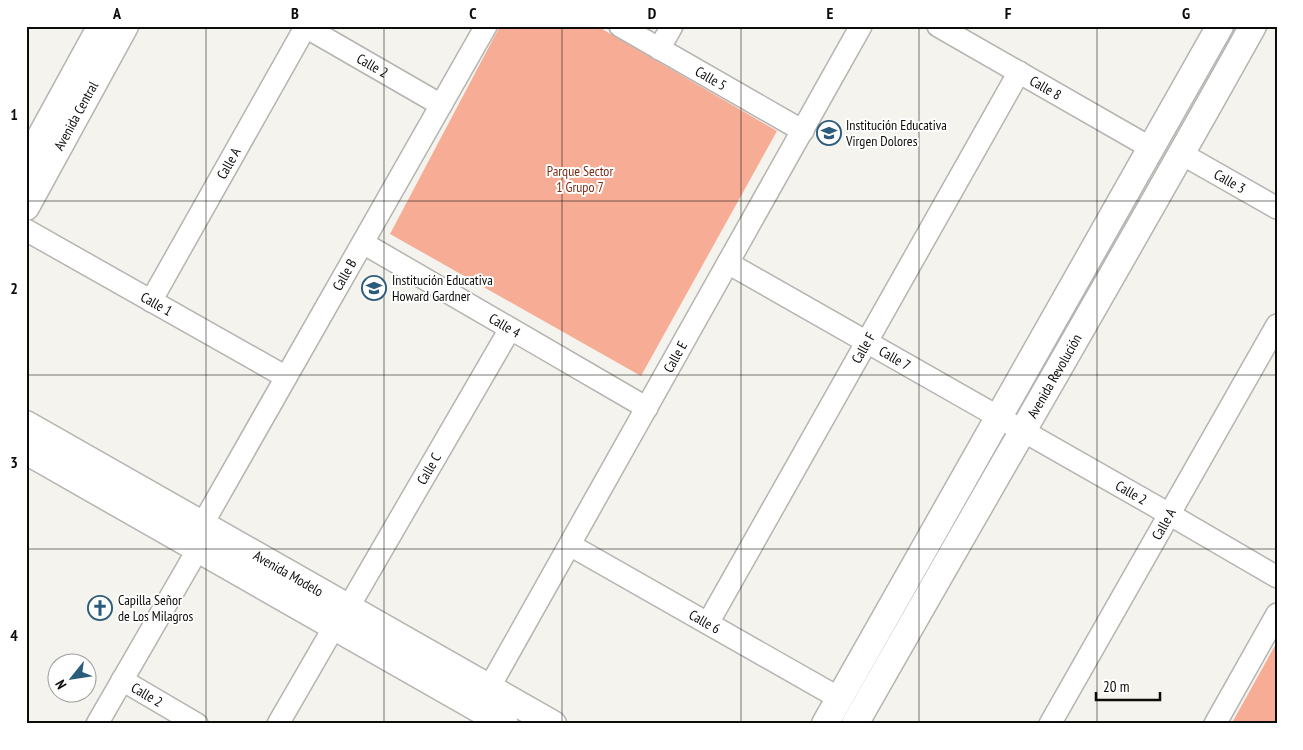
<svg xmlns="http://www.w3.org/2000/svg" width="1303" height="750" viewBox="0 0 1303 750" font-family="'PT Sans Narrow',sans-serif">
  <style>
    .green { fill: #f7ac96 }
    .lines { fill: none; stroke-linecap: round; stroke-linejoin: round }
    .minor-casing { stroke: #b5b4b0; stroke-width: 24 }
    .tertiary-casing { stroke: #b5b4b0; stroke-width: 29 }
    .minor { stroke: #fff; stroke-width: 21 }
    .tertiary { stroke: #fff; stroke-width: 26 }
    .grid { fill: none; stroke: #0c0c0a; stroke-width: 1; stroke-opacity: 0.55 }
    .labels { text-anchor: middle; dominant-baseline: central; stroke-width: 4; stroke-linejoin: round; paint-order: stroke }
    .street-label { font-size: 14px; fill: #0c0c0a; stroke: #fff }
    .poi-label { font-size: 14px; fill: #0c0c0a; stroke: #fff; text-anchor: start }
    .park-label { font-size: 14px; fill: #7b2e17; stroke: #fff }
    .neatline { fill: none; stroke: #0c0c0a; stroke-width: 2 }
    .grid-label { font-size: 16px; text-anchor: middle; font-weight: bold; fill: #0c0c0a }
  </style>
  <rect width="100%" height="100%" fill="#f4f3ee"/>
  <path class="green" d="M500,26H597L777,131L641,376L390,234Z
    M1277,642V724H1238L1233,721Z"/>
  <g class="lines">
    <defs>
      <g id="minor">
        <path id="s1" d="M304,26L441,105"/>
        <path id="s2" d="M620,26L803,131"/>
        <path id="s3" d="M938,26L1151,148"/>
        <path d="M659,49L672,26"/>
        <path id="s4" d="M1182,154L1277,208"/>
        <path id="s5" d="M26,230L286,377"/>
        <path id="s6" d="M363,243L647,408"/>
        <path id="s7" d="M728,263L1169,514L1277,577"/>
        <path id="s8" d="M151,301L306,26"/>
        <path id="s9" d="M202,525L486,26"/>
        <path id="s10" d="M570,545L839,698"/>
        <path id="s11" d="M348,608L510,329"/>
        <path id="s12" d="M708,623L1019,72"/>
        <path id="s13" d="M122,680L197,724"/>
        <path id="s14" d="M489,688L861,26"/>
        <path d="M97,724L198,549"/>
        <path d="M278,724L334,627"/>
        <path id="s15" d="M1050,724L1277,325"/>
        <path d="M1215,724L1277,614"/>
      </g>
      <g id="tertiary">
        <path d="M26,163L101,26"/>
        <path id="s16" d="M26,207L125,26"/>
        <path id="s17" d="M26,424L553,724"/>
        <path d="M26,451L505,724"/>
        <path d="M825,724L1220,26"/>
        <path id="s18" d="M855,724C987,491 1123,260 1253,26"/>
      </g>
    </defs>
    <use href="#minor" class="minor-casing"/>
    <use href="#tertiary" class="tertiary-casing"/>
    <use href="#minor" class="minor"/>
    <use href="#tertiary" class="tertiary"/>
  </g>
  <path class="grid" d="M206,26V724M384,26V724M562,26V724M741,26V724M919,26V724M1097,26V724M26,201H1277M26,375H1277M26,549H1277"/>
  <defs>
    <symbol id="school-ring" viewBox="-11 -11 22 22"><circle r="9.5" fill="#fff" stroke="#2c5c7b" stroke-width="1.5"/><path d="M0-5L7-2L0 1L-7-2ZM-4 1L0 2.5L4 1V4Q0 6-4 4Z" fill="#2c5c7b"/></symbol>
    <symbol id="church-ring" viewBox="-11 -11 22 22"><circle r="9.5" fill="#fff" stroke="#2c5c7b" stroke-width="1.5"/><path d="M-1.2-6h2.4v3.5h3.3v2.4h-3.3V6h-2.4V-.1h-3.3v-2.4h3.3Z" fill="#2c5c7b"/></symbol>
  </defs>
  <g fill-rule="evenodd">
    <use href="#school-ring" x="815" y="119" width="28" height="28"/>
    <use href="#school-ring" x="360" y="274" width="28" height="28"/>
    <use href="#church-ring" x="86" y="594" width="28" height="28"/>
  </g>
  <g class="labels">
    <g class="street-label">
      <text stroke="none"><textPath href="#s1" startOffset="79">Calle 2</textPath></text>
      <text stroke="none"><textPath href="#s2" startOffset="105">Calle 5</textPath></text>
      <text stroke="none"><textPath href="#s3" startOffset="124">Calle 8</textPath></text>
      <text stroke="none"><textPath href="#s16" startOffset="104">Avenida Central</textPath></text>
      <text stroke="none"><textPath href="#s8" startOffset="158">Calle A</textPath></text>
      <text stroke="none"><textPath href="#s4" startOffset="55">Calle 3</textPath></text>
      <text stroke="none"><textPath href="#s9" startOffset="288">Calle B</textPath></text>
      <text stroke="none"><textPath href="#s5" startOffset="150">Calle 1</textPath></text>
      <text stroke="none"><textPath href="#s6" startOffset="164">Calle 4</textPath></text>
      <text stroke="none"><textPath href="#s12" startOffset="316">Calle F</textPath></text>
      <text stroke="none"><textPath href="#s14" startOffset="380">Calle E</textPath></text>
      <text stroke="none"><textPath href="#s7" startOffset="192">Calle 7</textPath></text>
      <text stroke="none"><textPath href="#s18" startOffset="401">Avenida Revolución</textPath></text>
      <text stroke="none"><textPath href="#s11" startOffset="161">Calle C</textPath></text>
      <text stroke="none"><textPath href="#s7" startOffset="464">Calle 2</textPath></text>
      <text stroke="none"><textPath href="#s15" startOffset="230">Calle A</textPath></text>
      <text stroke="none"><textPath href="#s17" startOffset="302">Avenida Modelo</textPath></text>
      <text stroke="none"><textPath href="#s10" startOffset="155">Calle 6</textPath></text>
      <text stroke="none"><textPath href="#s13" startOffset="29">Calle 2</textPath></text>
    </g>
    <g class="poi-label">
      <text x="846" y="125">Institución Educativa<tspan x="846" dy="16">Virgen Dolores</tspan></text>
      <text x="392" y="280">Institución Educativa<tspan x="392" dy="16">Howard Gardner</tspan></text>
      <text x="118" y="600">Capilla Señor<tspan x="118" dy="16">de Los Milagros</tspan></text>
    </g>
    <g class="park-label">
      <text x="580" y="171">Parque Sector<tspan x="580" dy="16">1 Grupo 7</tspan></text>
    </g>
  </g>
  <rect width="1303" height="750" fill="none" stroke="#ffffff" stroke-width="55"/>
  <g transform="translate(72 678) rotate(240)"><circle r="24" fill="#ffffff" stroke="#9e9e9d"/>
  <path d="M0-4L9 19L0 12L-9 19Z" fill="#2c5c7b"/>
  <text y="-8" font-size="14" font-weight="bold" text-anchor="middle" fill="#0c0c0a">N</text>
  </g>
  <path d="M1096 692v8h64v-8" fill="none" stroke="#0c0c0a" stroke-width="2.5"/>
  <text x="1103" y="692" font-size="15" fill="#0c0c0a" stroke="#ffffff" stroke-width="4" paint-order="stroke">20 m</text>
  <rect x="28" y="28" width="1248" height="694" class="neatline"/>
  <g class="grid-label">
    <text x="117" y="19">A</text>
    <text x="295" y="19">B</text>
    <text x="473" y="19">C</text>
    <text x="652" y="19">D</text>
    <text x="830" y="19">E</text>
    <text x="1008" y="19">F</text>
    <text x="1186" y="19">G</text>
    <text x="14" y="120">1</text>
    <text x="14" y="294">2</text>
    <text x="14" y="468">3</text>
    <text x="14" y="641">4</text>
  </g>
</svg>
